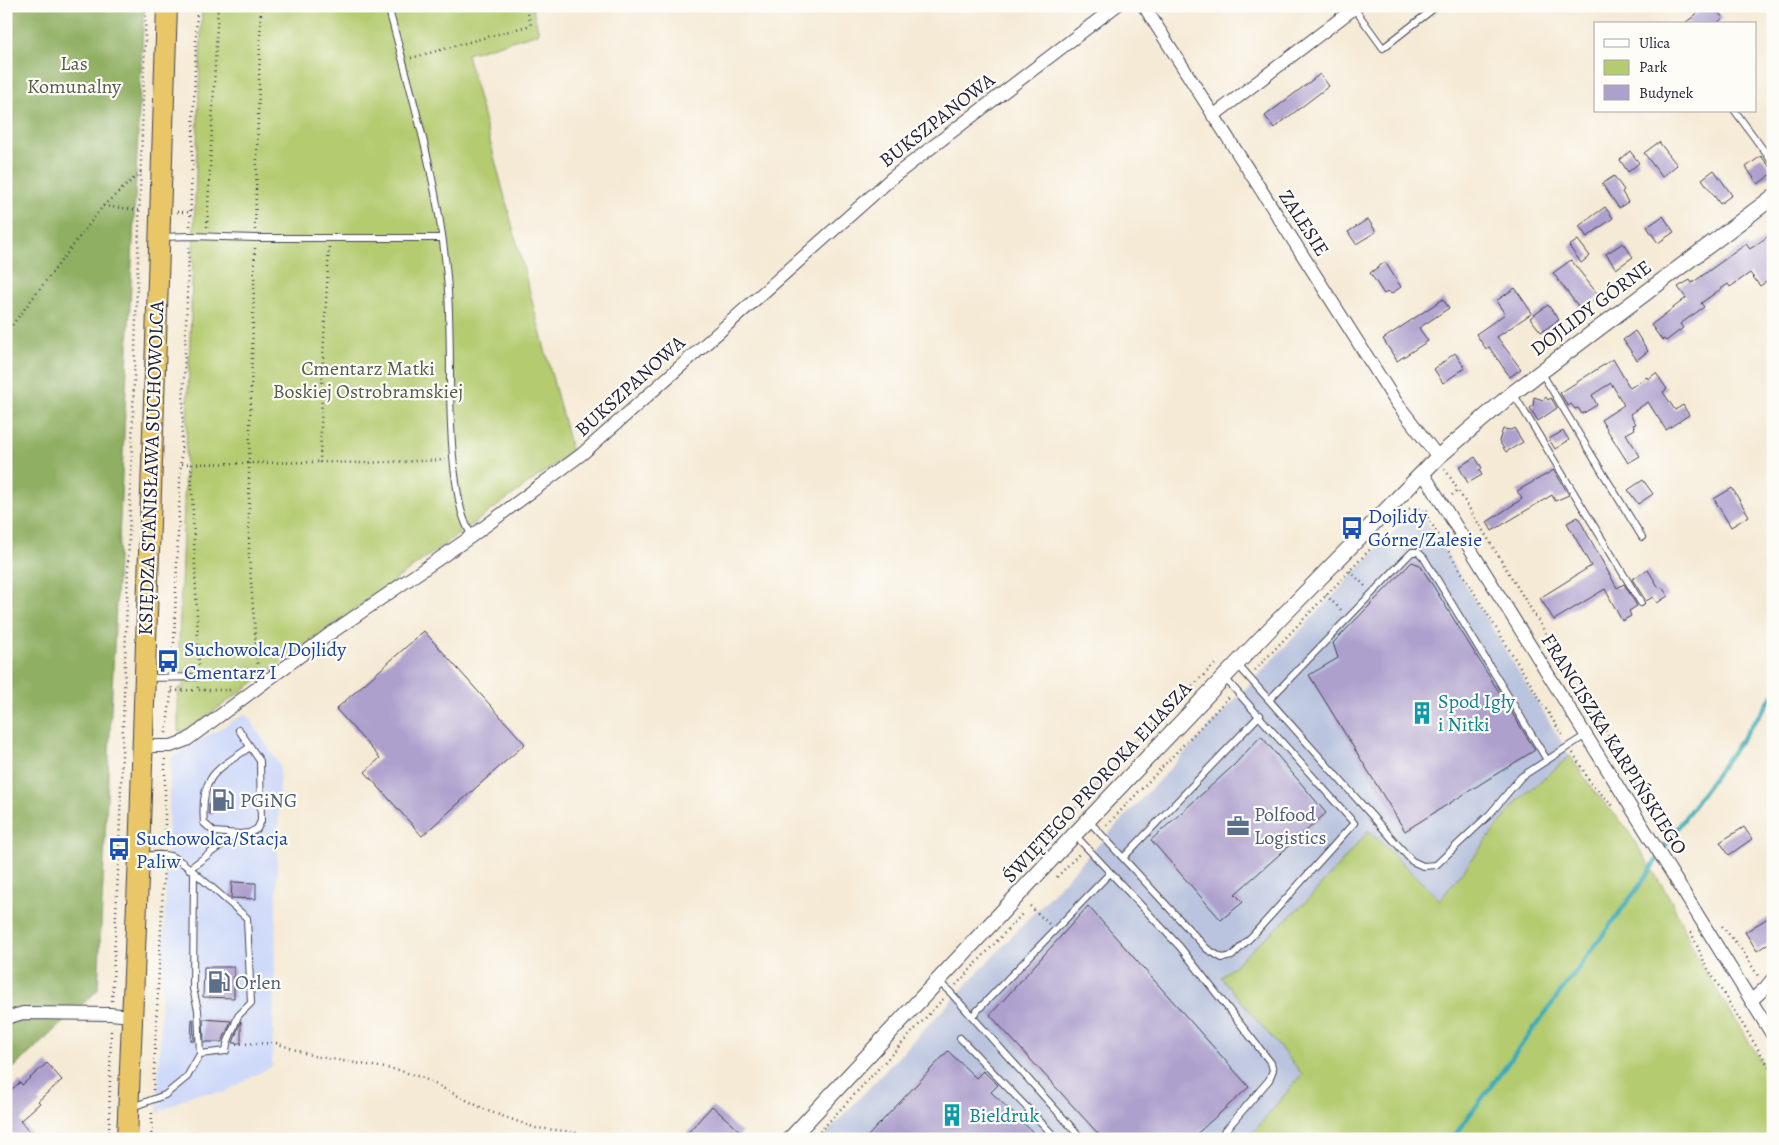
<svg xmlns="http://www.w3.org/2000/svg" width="1779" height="1145" viewBox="0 0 1779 1145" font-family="Alegreya,serif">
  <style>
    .built { fill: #cfdaf9 }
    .industrial { fill: #bac4de }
    .green { fill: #b4cb70; stroke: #6b7656 }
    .forest { fill: #8faf62; stroke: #58684e }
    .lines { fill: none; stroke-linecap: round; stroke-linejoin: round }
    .stream { stroke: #3aabb6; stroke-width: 4.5 }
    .building { fill: #aea0cd }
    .service-casing { stroke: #424052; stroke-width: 8 }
    .minor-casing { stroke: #424052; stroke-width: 14 }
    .tertiary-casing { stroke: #424052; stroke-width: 17 }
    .trunk-casing { stroke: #424052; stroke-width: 22 }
    .path { stroke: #424052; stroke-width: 2.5; stroke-dasharray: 1 4; stroke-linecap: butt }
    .service { stroke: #fff; stroke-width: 6 }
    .minor { stroke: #fff; stroke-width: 12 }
    .tertiary { stroke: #fff; stroke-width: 15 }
    .trunk { stroke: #e9c769; stroke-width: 20 }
    .labels { text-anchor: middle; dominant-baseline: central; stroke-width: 4.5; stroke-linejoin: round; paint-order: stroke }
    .park-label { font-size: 20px; fill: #555d4e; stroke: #fdfcf7 }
    .street-label { font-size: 20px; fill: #22223b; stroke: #fdfcf7 }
    .transit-label { font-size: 20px; fill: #164399; stroke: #fdfcf7; text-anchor: start }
    .culture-label { font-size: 20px; fill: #0d838f; stroke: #fdfcf7; text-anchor: start }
    .service-label { font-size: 20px; fill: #4e5e75; stroke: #fdfcf7; text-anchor: start }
  </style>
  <rect width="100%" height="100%" fill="#fdfcf7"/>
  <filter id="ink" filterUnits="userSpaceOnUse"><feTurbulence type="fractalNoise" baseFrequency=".02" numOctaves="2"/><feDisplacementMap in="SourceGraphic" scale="10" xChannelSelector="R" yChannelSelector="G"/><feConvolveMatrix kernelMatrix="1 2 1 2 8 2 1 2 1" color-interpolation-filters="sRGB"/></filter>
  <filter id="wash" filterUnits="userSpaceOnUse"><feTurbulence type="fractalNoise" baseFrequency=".0096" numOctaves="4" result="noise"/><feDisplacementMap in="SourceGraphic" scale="20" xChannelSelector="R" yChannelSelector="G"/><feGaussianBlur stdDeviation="1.12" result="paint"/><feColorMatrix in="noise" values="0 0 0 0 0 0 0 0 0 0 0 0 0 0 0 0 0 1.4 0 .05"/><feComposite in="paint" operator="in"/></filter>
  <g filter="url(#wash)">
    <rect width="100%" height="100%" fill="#f5ead5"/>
    <path class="built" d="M246,713L280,766L272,1066L223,1093L194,1094L157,1113L171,758Z"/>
    <path class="industrial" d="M1411,513L1424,517L1570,756L1518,800L1440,900L1369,831L1306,902L1221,977L1302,1074L1248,1139H821Z"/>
    <path class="green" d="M202,6H532L539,33L467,54L572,452L185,732L178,731V688H183L184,670H178Z
      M1570,756L1593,790L1625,826L1671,900L1700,963L1773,1080V1139H1248L1302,1074L1221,977L1306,902L1369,831L1440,900L1518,800Z"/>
    <path class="forest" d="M6,6H144L98,990L6,1075Z"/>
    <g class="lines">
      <path class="stream" d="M1452,1139L1645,878L1671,837L1773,696"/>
    </g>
    <g id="blocks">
      <path class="building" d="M1706,6H1713L1723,18L1716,24H1684Z
        M1320,74L1329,86L1274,128L1265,116Z
        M1659,142L1677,165L1662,177L1644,153Z
        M1630,151L1639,163L1628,172L1620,160Z
        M1761,156L1769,166L1773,168V173L1758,184L1746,167Z
        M1714,170L1732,195L1720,204L1702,179Z
        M1614,176L1624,190L1622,192L1628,202L1619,208L1602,184Z
        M1605,207L1613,218L1587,237L1579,226Z
        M1663,216L1674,232L1658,243L1647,227Z
        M1368,219L1376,232L1356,244L1348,232Z
        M1773,233V277L1760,286L1750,273L1730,287L1728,284L1701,303L1704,307L1680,324L1683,328L1666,341L1664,339L1662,340L1651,325L1686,298L1678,287L1690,280L1692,283L1746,244L1750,249Z
        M1578,240L1590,256L1581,263L1569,246Z
        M1623,243L1633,257L1616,269L1606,254Z
        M1571,260L1599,296L1581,310L1553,273Z
        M1385,262L1401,287L1391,294L1389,291L1384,294L1370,273Z
        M1515,288L1532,313L1497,337L1521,369L1510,377L1489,347L1486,349L1476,334L1505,314L1496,301Z
        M1443,299L1449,308L1419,328L1428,341L1397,361L1383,339Z
        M1548,305L1559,320L1541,332L1530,318Z
        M1635,331L1648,351L1637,360L1623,340Z
        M1455,353L1465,368L1443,383L1434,369Z
        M1613,359L1630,388L1647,377L1648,379L1656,373L1667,389L1663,392L1675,410L1683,405L1689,415L1666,430L1648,402L1630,414L1636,424L1633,425L1635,429L1626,434L1640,456L1628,463L1601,420L1624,405L1611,383L1592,395L1597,405L1582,414L1578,408L1575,409L1571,404L1568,406L1560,393Z
        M1534,397L1543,400L1546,397L1548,400L1551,398L1557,408L1538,421L1530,408L1533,406Z
        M1514,428L1523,442L1506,452L1499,441L1503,429L1511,430Z
        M1563,431L1569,440L1555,449L1549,439Z
        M1475,457L1482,468L1479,470L1482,475L1468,483L1459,467Z
        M1554,470L1569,495L1555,501L1552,495L1492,531L1487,522L1522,499L1517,491Z
        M1643,480L1653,494L1638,504L1628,490Z
        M1732,488L1749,516L1731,527L1714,499Z
        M1578,517L1617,588L1624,584L1637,606L1629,611L1631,616L1622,621L1605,589L1554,620L1540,598L1591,566L1567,523Z
        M1412,562L1420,565L1535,750L1405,831L1309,675L1338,658L1333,643Z
        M1648,570L1659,588L1662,587L1668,596L1657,603L1653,597L1646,601L1632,579Z
        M424,631L525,744L422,836L365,772L380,758L336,709Z
        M1261,736L1326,813L1235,894L1243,902L1221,920L1151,840L1233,766Z
        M209,803H213V814H209Z
        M1744,827L1752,839L1729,855L1720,842Z
        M232,882L256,883V899L231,898Z
        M1088,906L1249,1087L1191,1139H1103L990,1015Z
        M1773,915V940L1757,951L1745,932Z
        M204,967H234V998L203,997Z
        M192,1019H193L194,1041H191Z
        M203,1019L231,1021L222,1042H204Z
        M241,1021V1043H233Z
        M948,1051L976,1078L983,1071L998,1085L991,1092L1040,1139H865Z
        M47,1063L62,1080L38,1101L40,1103L20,1121L37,1139H6V1095L20,1082L22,1085Z
        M712,1106L742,1133L736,1139H682Z"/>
    </g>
  </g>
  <g filter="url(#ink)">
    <use href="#blocks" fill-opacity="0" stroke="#424052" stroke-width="1"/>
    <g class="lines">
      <defs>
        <path id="service" d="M388,6C412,96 439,184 447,277C453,345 446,414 456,482C459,501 461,518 472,536
          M1354,8L1383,48L1437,6
          M1735,111L1773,163
          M161,237L190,236L255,238H442
          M1541,372L1642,537
          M1513,393L1641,603
          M1237,664L1412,861L1423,866L1436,865L1490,814L1521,777L1586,735
          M147,678L198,677
          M1269,700L1405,559L1412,552H1418L1424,558L1547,760
          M239,730L260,761L261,821L257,829L249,833L239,834L214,832L204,823C200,776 215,771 250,747
          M1088,820L1207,949L1222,958L1232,956L1254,934L1354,823L1224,677
          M1075,835L1180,947L1271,1063L1273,1070L1269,1080L1218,1139
          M1123,858L1260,715
          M189,869L236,834
          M194,872L247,918L251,1003L238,1016L227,1044L226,1051L200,1054
          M938,981L950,992L1082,1139
          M972,1016L1110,873
          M960,1038L1057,1139
          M132,1107L165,1095L187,1077L200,1054L198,1010L193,989L194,872C172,854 171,853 142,856"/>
        <path id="minor" d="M1144,6L1396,402L1438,457
          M1213,116L1357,6
          M1423,473L1773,1036
          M142,746H171L187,740L331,633L472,536L582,454L893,177L1116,6
          M1751,1001L1765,988L1773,978
          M6,1018L23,1013L110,1014L132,1016"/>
        <path id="tertiary" d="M790,1139L1074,835L1267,632L1438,457L1513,393L1773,197"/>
        <path id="trunk" d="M127,1139L139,856L167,6"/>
      </defs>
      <use href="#service" class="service-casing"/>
      <use href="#minor" class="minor-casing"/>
      <use href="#tertiary" class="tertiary-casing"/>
      <use href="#trunk" class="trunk-casing"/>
      <path class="path" d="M411,58L531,25L526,6
        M103,206L141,172
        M177,212H190
        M190,226L197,6
        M207,227L218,6
        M255,230L261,6
        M329,247L323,357L320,462L362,463L445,460
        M255,248L249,463V555L258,672
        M6,333L103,206L139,210
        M182,464L320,462
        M191,464L199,667
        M1445,469L1458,490
        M1452,495L1458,490L1627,766L1639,792
        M1409,509L1417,507L1425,512L1430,509
        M1425,513L1564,738
        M1350,571L1365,586
        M1326,595L1342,611
        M173,668L189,246
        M1255,670L1376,543
        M198,687L197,690H232
        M172,691L197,690
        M166,733L172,686
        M1573,753L1590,782L1613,806
        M1107,825L1229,697
        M165,845V758
        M1035,853L1136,741L1217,662
        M1057,877L1079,854
        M1030,906L1049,924
        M1722,926L1742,950L1758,976
        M1691,932L1705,964L1773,1073
        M956,985L1024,912
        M112,1001L119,849L146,6
        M236,1044L276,1043L313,1056L398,1070L423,1078L488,1111L536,1128L575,1132L581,1139
        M153,1090L164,866
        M109,1132L111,1028
        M151,1139L152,1110
        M747,1139L752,1133
        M813,1139L944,998"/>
      <use href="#service" class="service"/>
      <use href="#minor" class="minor"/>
      <use href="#tertiary" class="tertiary"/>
      <use href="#trunk" class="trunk"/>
    </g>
  </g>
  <defs>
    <symbol id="bus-bare" viewBox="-9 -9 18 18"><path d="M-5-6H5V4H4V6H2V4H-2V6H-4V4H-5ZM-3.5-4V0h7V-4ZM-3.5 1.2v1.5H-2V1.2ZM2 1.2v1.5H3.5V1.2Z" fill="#1a4fb4" stroke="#fdfcf7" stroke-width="2.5" paint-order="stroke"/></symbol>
    <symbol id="building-bare" viewBox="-9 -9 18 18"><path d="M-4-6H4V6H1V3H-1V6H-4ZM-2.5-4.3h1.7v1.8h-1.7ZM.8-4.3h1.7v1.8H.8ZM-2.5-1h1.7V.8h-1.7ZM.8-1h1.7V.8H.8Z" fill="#0f9aa8" stroke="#fdfcf7" stroke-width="2.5" paint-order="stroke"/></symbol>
    <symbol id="fuel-bare" viewBox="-9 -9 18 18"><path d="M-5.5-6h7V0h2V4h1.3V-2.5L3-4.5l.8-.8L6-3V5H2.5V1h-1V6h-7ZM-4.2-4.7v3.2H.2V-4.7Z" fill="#5c6f8a" stroke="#fdfcf7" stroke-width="2.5" paint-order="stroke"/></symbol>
    <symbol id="office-bare" viewBox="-9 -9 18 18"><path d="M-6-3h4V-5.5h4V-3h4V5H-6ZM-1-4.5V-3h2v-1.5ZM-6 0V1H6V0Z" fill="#5c6f8a" stroke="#fdfcf7" stroke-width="2.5" paint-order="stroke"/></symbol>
  </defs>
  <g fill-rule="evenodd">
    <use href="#bus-bare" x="1336" y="512" width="32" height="32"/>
    <use href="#bus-bare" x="152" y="645" width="32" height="32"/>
    <use href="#building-bare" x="1406" y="697" width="32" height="32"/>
    <use href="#fuel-bare" x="207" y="784" width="32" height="32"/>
    <use href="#office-bare" x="1222" y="810" width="32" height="32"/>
    <use href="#bus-bare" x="103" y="833" width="32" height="32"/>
    <use href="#fuel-bare" x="203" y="966" width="32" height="32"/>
    <use href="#building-bare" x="936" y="1099" width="32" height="32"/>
  </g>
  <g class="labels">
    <g class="park-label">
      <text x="74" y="63">Las<tspan x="74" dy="23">Komunalny</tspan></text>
      <text x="368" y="368">Cmentarz Matki<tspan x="368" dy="23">Boskiej Ostrobramskiej</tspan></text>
    </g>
    <g class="street-label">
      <text transform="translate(937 120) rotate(-38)">BUKSZPANOWA</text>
      <text transform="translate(1304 223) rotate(57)">ZALESIE</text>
      <text transform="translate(1591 308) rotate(-37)">DOJLIDY GÓRNE</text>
      <text transform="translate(630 386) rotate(-42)">BUKSZPANOWA</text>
      <text transform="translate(151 468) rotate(-88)">KSIĘDZA STANISŁAWA SUCHOWOLCA</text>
      <text transform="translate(1614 744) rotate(58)">FRANCISZKA KARPIŃSKIEGO</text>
      <text transform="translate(1097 782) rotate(-47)">ŚWIĘTEGO PROROKA ELIASZA</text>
    </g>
    <g class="transit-label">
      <text x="1368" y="516">Dojlidy<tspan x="1368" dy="23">Górne/Zalesie</tspan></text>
      <text x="184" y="649">Suchowolca/Dojlidy<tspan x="184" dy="23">Cmentarz I</tspan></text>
      <text x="136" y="838">Suchowolca/Stacja<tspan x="136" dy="23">Paliw</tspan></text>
    </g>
    <g class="culture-label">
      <text x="1438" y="701">Spod Igły<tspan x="1438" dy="23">i Nitki</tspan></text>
      <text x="969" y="1115">Bieldruk</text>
    </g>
    <g class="service-label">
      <text x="240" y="800">PGiNG</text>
      <text x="1254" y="814">Polfood<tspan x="1254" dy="23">Logistics</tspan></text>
      <text x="235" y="982">Orlen</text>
    </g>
  </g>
  <rect width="1779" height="1145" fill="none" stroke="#fdfcf7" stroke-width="25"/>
  <rect x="1594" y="22" width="162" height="90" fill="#fdfcf7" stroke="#a5a5ac"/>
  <rect x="1604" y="39" width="25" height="8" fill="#ffffff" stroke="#a5a5ac"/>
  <text x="1639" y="48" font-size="15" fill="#22223b">Ulica</text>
  <rect x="1604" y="60" width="25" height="15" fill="#b4cb70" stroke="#a5a5ac"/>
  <text x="1639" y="72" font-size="15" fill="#22223b">Park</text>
  <rect x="1604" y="85" width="25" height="15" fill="#aea0cd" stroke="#a5a5ac"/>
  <text x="1639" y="98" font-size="15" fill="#22223b">Budynek</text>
</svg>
